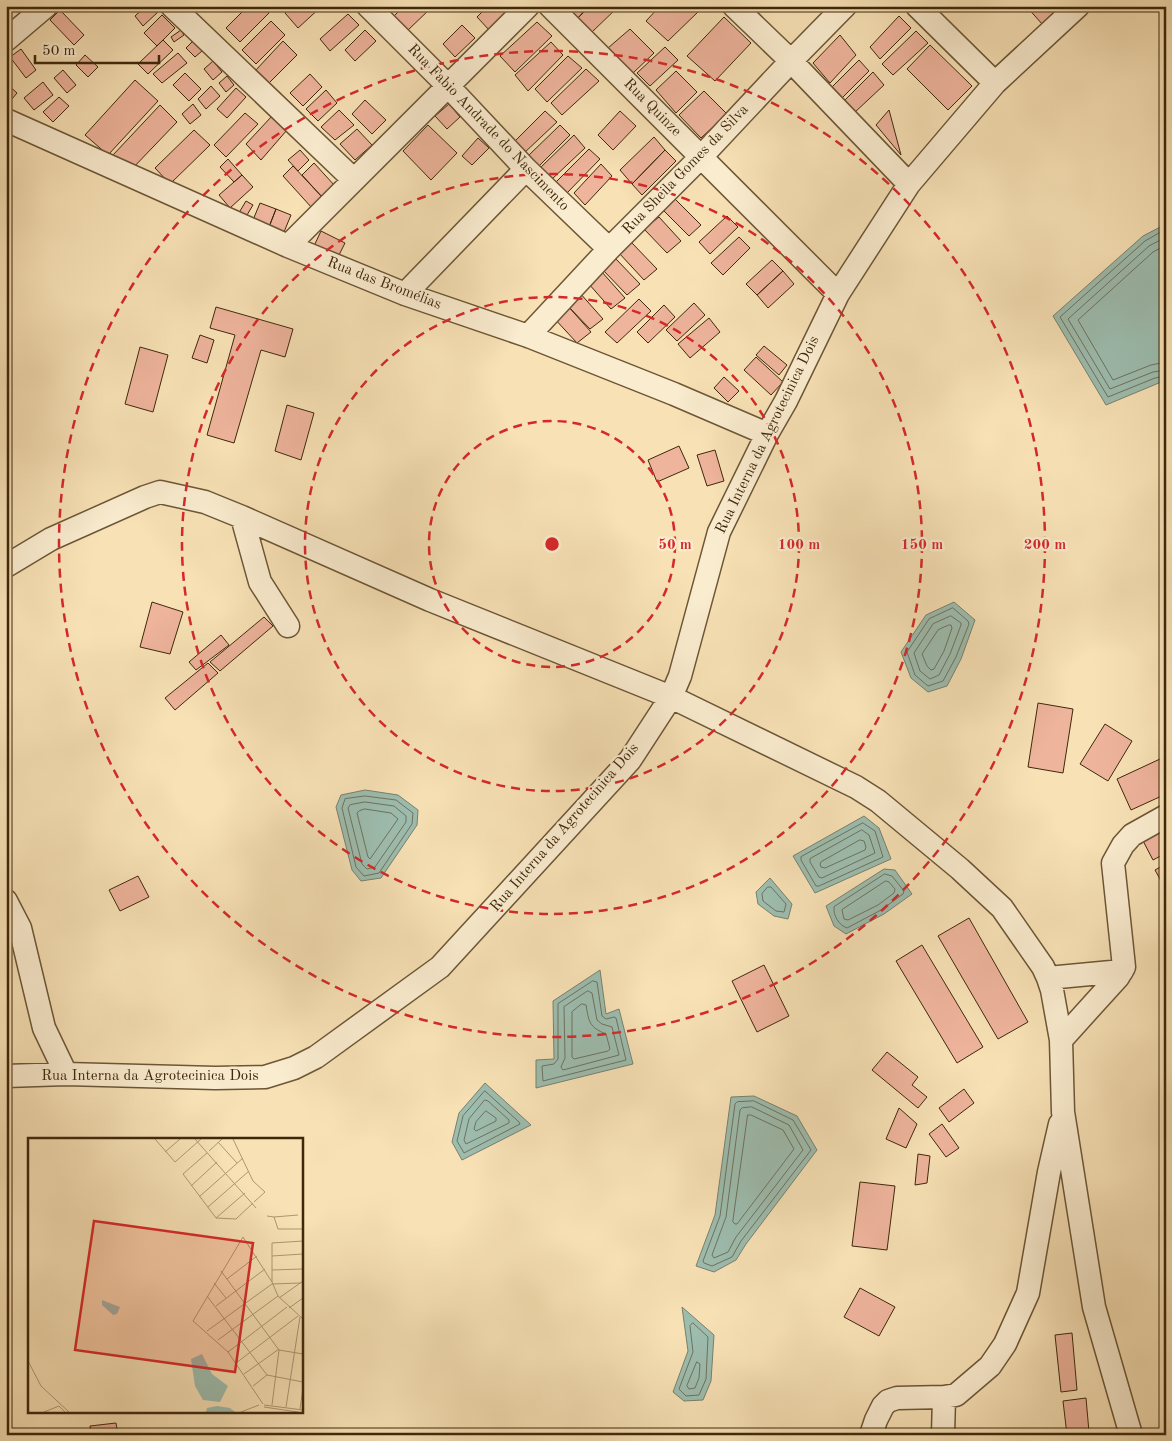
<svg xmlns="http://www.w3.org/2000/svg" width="1172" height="1441" viewBox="0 0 1172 1441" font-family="'Old Standard TT',serif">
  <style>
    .water { fill: #9dbdaf; stroke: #77816e }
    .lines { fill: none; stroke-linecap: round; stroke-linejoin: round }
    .shore { stroke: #6e725e; stroke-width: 1 }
    .building { fill: #eeb49c; stroke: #3e280c }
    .minor-casing { stroke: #6c5636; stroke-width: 25 }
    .minor { stroke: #faeccf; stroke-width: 22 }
    .ring { fill: none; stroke: #d62828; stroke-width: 2.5; stroke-dasharray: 9 6 }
    .labels { text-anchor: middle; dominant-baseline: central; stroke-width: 4.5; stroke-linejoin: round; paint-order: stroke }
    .street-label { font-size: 15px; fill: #3e280c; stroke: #faeccf }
    .inset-road { fill: none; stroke: #ad9771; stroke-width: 1 }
    .view { fill: #d62828; fill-opacity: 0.15; stroke: #d62828; stroke-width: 2.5 }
    .inset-edge { fill: none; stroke: #3e280c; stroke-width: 2.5 }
    .centre { fill: #d62828; stroke: #faeccf; stroke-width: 2.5 }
    .ring-label { font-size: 15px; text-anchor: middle; font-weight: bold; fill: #d62828; stroke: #faeccf; stroke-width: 4.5; stroke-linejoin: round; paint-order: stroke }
  </style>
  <rect width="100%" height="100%" fill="#f7e1b5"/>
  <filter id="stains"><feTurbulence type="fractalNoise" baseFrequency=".004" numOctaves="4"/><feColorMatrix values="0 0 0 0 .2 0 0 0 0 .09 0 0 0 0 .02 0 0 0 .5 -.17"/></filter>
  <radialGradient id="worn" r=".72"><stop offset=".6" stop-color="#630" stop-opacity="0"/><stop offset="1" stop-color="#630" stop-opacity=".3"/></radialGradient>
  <path class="water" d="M1166,224V380L1106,405L1053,316L1143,236Z
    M954,602L975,620L961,659L947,686L928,692L911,678L901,652L926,615Z
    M365,790L398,795L418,810L417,825L381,878L361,881L352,870L336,807L341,795Z
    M864,816L879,828L891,859L815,893L793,856Z
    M884,869L895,870L912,894L884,914L846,934L834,926L826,906Z
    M770,878L792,904L788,919L774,916L758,904L756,892Z
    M600,970L606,1014L619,1009L633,1064L536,1088V1060L554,1059L553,1001Z
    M485,1083L531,1125L462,1160L452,1142L459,1113Z
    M754,1096L797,1116L817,1150L746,1244L736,1260L714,1272L696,1266L715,1215L731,1097Z
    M682,1307L714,1335L711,1381L703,1400L684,1401L673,1392L688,1351Z"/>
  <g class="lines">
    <path class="shore" d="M1166,229L1145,241L1060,317L1108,397L1155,378L1166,376
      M1166,237L1149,246L1068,319L1110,389L1153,372L1166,370
      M1166,245L1153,252L1078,320L1113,380L1151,365L1166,362
      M953,608L968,621L969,624L956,657L943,681L928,686L915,675L907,652L929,619Z
      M951,616L961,623V625L950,654L939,675L930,679L920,671L914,653L933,624Z
      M949,625H951L952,628L944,651L934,669L931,670L927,666L922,654L938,630Z
      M365,796L396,800L413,813L412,824L379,873L364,876L356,867L342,808L345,799Z
      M365,802L394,806L406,816V822L375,867L367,869L362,864L348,808L350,805Z
      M365,809L391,813L398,819L370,859L368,857L357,813L359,811Z
      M863,823L875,831L883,857L819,886H816L801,860V857Z
      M862,830L869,835L875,853L822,878L819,877L810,862V859Z
      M860,840L864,841L866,847L865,850L825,868L821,867L820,864L821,862Z
      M885,874L892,876L904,891L903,894L881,910L847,928C839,925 833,916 834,907Z
      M886,881L889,882L895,889L894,893L878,905L848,920L844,919L842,910Z
      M768,887H771L786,904L784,912L776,911L763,901L762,894Z
      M593,981L597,982L602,1016L606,1019L614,1017L616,1018L626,1060L543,1081L542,1066L554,1064L558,1059V1004Z
      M588,991L592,993L597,1020L602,1024L612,1027L619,1055L563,1070L561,1067L565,1058L564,1007Z
      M582,1004L586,1005C589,1022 589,1027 606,1034L610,1049L608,1051L574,1059L572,1057V1012Z
      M485,1091L519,1122L520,1124L464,1153L457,1141L463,1116Z
      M485,1100L488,1101L509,1120V1123L466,1144L464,1140L469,1119Z
      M754,1101L793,1120L811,1150L741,1241L732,1257L712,1266L704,1263L703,1261L720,1216L735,1104L737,1102Z
      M752,1107L789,1125L803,1150L736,1237L728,1252L714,1258L712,1255L726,1217L740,1110L742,1108Z
      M486,1111L496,1118V1121L476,1131L474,1129L476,1122Z
      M748,1115H751L783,1130L794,1149L737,1224H735L733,1222Z
      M693,1323L708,1337L706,1379L699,1395L686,1396L679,1389L693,1352L690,1326Z
      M697,1362L700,1364L699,1378L695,1388L689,1389L687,1386Z"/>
  </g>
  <path class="building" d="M146,6H155L159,11L143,26L135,16Z
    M248,6H262L269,13L240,42L226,28Z
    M292,6H322L298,28L285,13Z
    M404,6H432V7L406,32L393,17Z
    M488,6H514L490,31L477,17Z
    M562,6H581L585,10L576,20Z
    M590,6H619L591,33L576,20Z
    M660,6H695L700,10L668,41L646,21Z
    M818,6H833L825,14Z
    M1026,6H1061L1043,25Z
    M60,10L84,35L74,45L50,20Z
    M348,14L359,25L330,51L320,39Z
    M162,15L175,28L157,46L144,33Z
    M899,16L911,28L880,59L870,47Z
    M724,17L751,43L715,81L687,56Z
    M271,21L285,35L256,64L242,50Z
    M537,22L552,36L515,72L500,56Z
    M462,25L475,38L455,57L443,44Z
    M630,29L654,53L632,74L608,48Z
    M181,30L184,35L174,42L171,37Z
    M365,30L376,41L355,61L345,50Z
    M916,31L928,43L893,75L882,64Z
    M840,35L856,55L830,83L813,63Z
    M163,40L173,50L148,74L138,64Z
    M193,41L202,51L195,57L186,48Z
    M283,41L297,55L268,84L255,71Z
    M551,42L563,55L528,91L515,75Z
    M930,45L972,86L948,110L907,69Z
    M665,47L678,60L650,86L637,73Z
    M21,49L36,70L26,78L10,57Z
    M178,53L187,63L162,83L153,74Z
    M85,55L98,67L88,77L76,65Z
    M568,56L582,68L547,102L535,89Z
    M859,60L869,71L842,98L832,87Z
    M213,61L222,72L213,80L204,69Z
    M586,69L599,81L562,115L551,103Z
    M63,70L76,85L67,93L54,78Z
    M676,71L697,92L676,113L656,90Z
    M873,72L884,85L854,113L844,101Z
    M185,73L201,89L189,101L173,85Z
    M310,74L322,87L303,106L290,93Z
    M227,76L234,85L226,92L219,83Z
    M135,80L158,101L108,155L85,135Z
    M43,82L53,95L34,110L24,98Z
    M6,83L17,93L6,106Z
    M211,86L220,96L206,109L198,99Z
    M236,88L246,97L227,118L217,109Z
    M326,90L337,103L318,121L306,109Z
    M704,91L727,114L701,138L679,115Z
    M59,97L69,106L53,122L43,112Z
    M365,100L386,120L372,134L352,114Z
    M193,104L201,115L190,124L182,114Z
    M449,104L460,117L447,129L435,116Z
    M160,105L177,122L130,171L113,155Z
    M339,110L354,125L335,140L321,127Z
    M889,110L901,155L876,125Z
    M545,111L557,122L523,154L513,143Z
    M620,111L636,126L613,150L598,135Z
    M245,113L258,124L226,157L214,145Z
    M272,116L287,130L261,160L246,144Z
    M428,125L457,153L431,180L403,151Z
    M560,125L570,135L537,168L527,157Z
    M357,129L372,145L355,160L340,144Z
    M194,130L210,145L170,184L155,168Z
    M574,135L585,148L551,180L540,168Z
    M654,137L665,150L632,184L620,170Z
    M478,138L489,148L472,165L462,156Z
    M589,149L600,159L566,194L555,183Z
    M300,150L309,160L298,171L288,160Z
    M665,150L676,161L642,195L632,184Z
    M228,159L242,175L234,182L220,167Z
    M314,163L335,186L323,198L302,175Z
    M601,164L612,176L585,205L574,193Z
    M293,166L323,198L312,208L283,176Z
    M242,175L253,187L230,208L219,195Z
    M673,197L701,225L689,236L661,208Z
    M246,201L253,205L244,220L237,216Z
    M260,203L276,209L269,227L253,220Z
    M276,209L291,215L284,232L269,227Z
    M727,216L738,227L710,254L699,242Z
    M659,217L681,241L667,253L644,229Z
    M321,231L345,243L338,257L314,246Z
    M739,237L750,248L723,275L711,263Z
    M631,242L657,269L644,280L619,253Z
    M615,258L640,284L627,295L602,269Z
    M772,260L783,271L757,295L746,284Z
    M601,271L625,298L611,309L588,283Z
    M783,271L794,284L768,308L757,295Z
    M579,292L603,319L590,329L566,304Z
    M639,299L651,311L617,343L605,332Z
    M694,303L705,315L677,341L666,330Z
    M567,305L591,332L577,343L553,317Z
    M664,305L675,317L648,343L637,332Z
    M216,307L293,329L285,357L261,350L234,443L207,435L235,335L210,328Z
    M709,318L720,332L690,358L678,344Z
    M200,335L214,340L207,363L192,358Z
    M764,346L787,365L779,375L756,355Z
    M140,347L168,355L153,412L125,404Z
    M756,357L783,382L771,395L744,370Z
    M724,377L739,391L728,402L714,388Z
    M287,405L314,413L301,460L275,451Z
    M679,446L689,468L657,482L648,460Z
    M715,450L724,481L707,486L697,455Z
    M152,602L183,612L170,654L140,647Z
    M264,617L273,626L220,671L210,662Z
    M221,635L229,645L196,670L189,662Z
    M208,663L218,673L175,710L165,698Z
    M1038,703L1073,709L1063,773L1028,767Z
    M1105,724L1132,741L1108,781L1080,764Z
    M1160,759L1166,772V794L1131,810L1117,779Z
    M1166,824V853L1153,860L1141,837Z
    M1166,864V890L1155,870Z
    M138,876L149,897L120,911L109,890Z
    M969,918L1028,1022L998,1039L938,936Z
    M922,945L983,1047L957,1063L896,961Z
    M764,965L789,1016L757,1032L732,981Z
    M887,1052L918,1077L912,1085L927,1097L918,1108L872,1070Z
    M964,1089L974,1103L949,1122L939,1108Z
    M899,1108L917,1124L906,1148L886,1139Z
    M942,1124L959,1148L946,1157L929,1134Z
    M918,1154L930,1156L927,1183L915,1185Z
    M860,1182L895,1186L887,1250L852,1246Z
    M860,1288L895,1307L879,1336L844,1317Z
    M1072,1333L1077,1390L1061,1392L1055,1335Z
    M1086,1398L1089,1432L1067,1435L1063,1401Z
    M116,1423L118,1435H91L90,1426Z"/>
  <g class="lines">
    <defs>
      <path id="minor" d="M172,6L354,180
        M368,6L448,86L526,169L609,249
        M550,6L838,294
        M734,6L791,61L909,184
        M917,6L995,83
        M6,40L46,6
        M6,120L288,246L405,294L528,336L674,394L767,434
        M288,246L528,6
        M405,294L526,169
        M528,336L609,249L701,157L791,61L845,6
        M242,517L260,582L288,626
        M6,566L51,539L145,497L160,492L205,502L242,517L430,600L671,697L856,787L878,801L960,869L1002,908L1043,967L1048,978L1052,990L1061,1040L1063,1112L1094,1307L1131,1435
        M6,901L20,928L44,1028L66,1074
        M1048,978L1122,971
        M1061,1040L1118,977L1124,967L1113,863L1123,845L1132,835L1166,816
        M6,1076L66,1074L215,1078L265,1077L294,1068L316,1057L440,967L630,760L671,697L680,676L719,532L767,434L786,401L838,294L909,184L995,83L1078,6
        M871,1435L876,1420L883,1406L888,1401L897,1398L944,1397L956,1395L990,1366L1005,1344L1028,1293L1049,1172L1060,1124
        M943,1435L944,1397"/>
    </defs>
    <use href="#minor" class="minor-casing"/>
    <use href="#minor" class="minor"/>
  </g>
  <g class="ring">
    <circle cx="552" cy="544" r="123"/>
    <circle cx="552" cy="544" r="247"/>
    <circle cx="552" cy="544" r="370"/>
    <circle cx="552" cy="544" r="493"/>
  </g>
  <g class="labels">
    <g class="street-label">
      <text transform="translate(652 108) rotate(45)">Rua Quinze</text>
      <text transform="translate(488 128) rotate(46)">Rua Fabio Andrade do Nascimento</text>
      <text transform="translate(686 170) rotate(-46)">Rua Sheila Gomes da Silva</text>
      <text transform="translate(384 284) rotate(21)">Rua das Bromélias</text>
      <text transform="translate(768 435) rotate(-64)">Rua Interna da Agrotecinica Dois</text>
      <text transform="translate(565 828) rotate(-49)">Rua Interna da Agrotecinica Dois</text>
      <text x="150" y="1076">Rua Interna da Agrotecinica Dois</text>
    </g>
  </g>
  <g transform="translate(28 1138)">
    <rect width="275" height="275" fill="#f7e1b5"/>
    <path d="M74,162L92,169L89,176L85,177L74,167ZM174,216L184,236L200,248L192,264L175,262L167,248L163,221ZM189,268L202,270L207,274H178L179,270Z" fill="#9dbdaf"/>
    <path class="inset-road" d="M127,1L147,24L173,1M167,1L228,70M205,1L225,43L237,54L226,64M190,4L209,25M181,13L194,1M137,14L152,1M179,15L155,36L188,80L208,81L225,65M163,48L189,24M171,59L215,20M180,69L221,33M239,78L246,79L250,91H275M246,79L270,77M188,80L217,55M275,103L244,105V144L250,158L275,181M244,118L275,116M244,132L275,131M193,133L251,212M199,141L229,118M186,145L198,160M179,158L239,237L275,244M251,160L275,143M188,168L237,131M261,170L275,160M179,193L244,146L273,145M190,202L250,158M251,212L275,216M200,214L259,169M0,223L13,248L41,274M208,225L270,178M216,236L251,211M225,248L239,237M235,266L200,214L165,183L215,99L244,144M236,267L275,272M244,267L251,212M236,269L270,274M258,269L272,179M272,271L275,250M16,274L31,268L37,274M213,274L231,267"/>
    <path class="view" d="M66,83L225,105L207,234L47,212Z"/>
    <rect width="275" height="275" class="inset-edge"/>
  </g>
  <circle cx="552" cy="544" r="8" class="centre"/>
  <g class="ring-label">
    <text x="675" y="549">50 m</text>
    <text x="799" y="549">100 m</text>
    <text x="922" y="549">150 m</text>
    <text x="1045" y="549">200 m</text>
  </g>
  <rect width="1172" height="1441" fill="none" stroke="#f7e1b5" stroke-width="25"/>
  <rect x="8" y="8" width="1157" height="1426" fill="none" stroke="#3e280c" stroke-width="2.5"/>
  <rect x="12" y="12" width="1147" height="1416" fill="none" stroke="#3e280c"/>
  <path d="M35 55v8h124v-8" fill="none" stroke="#3e280c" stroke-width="2.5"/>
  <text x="42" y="55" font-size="15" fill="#3e280c" stroke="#faeccf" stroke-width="4" paint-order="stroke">50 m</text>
  <rect width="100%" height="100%" filter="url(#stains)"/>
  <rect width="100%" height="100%" fill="url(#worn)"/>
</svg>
